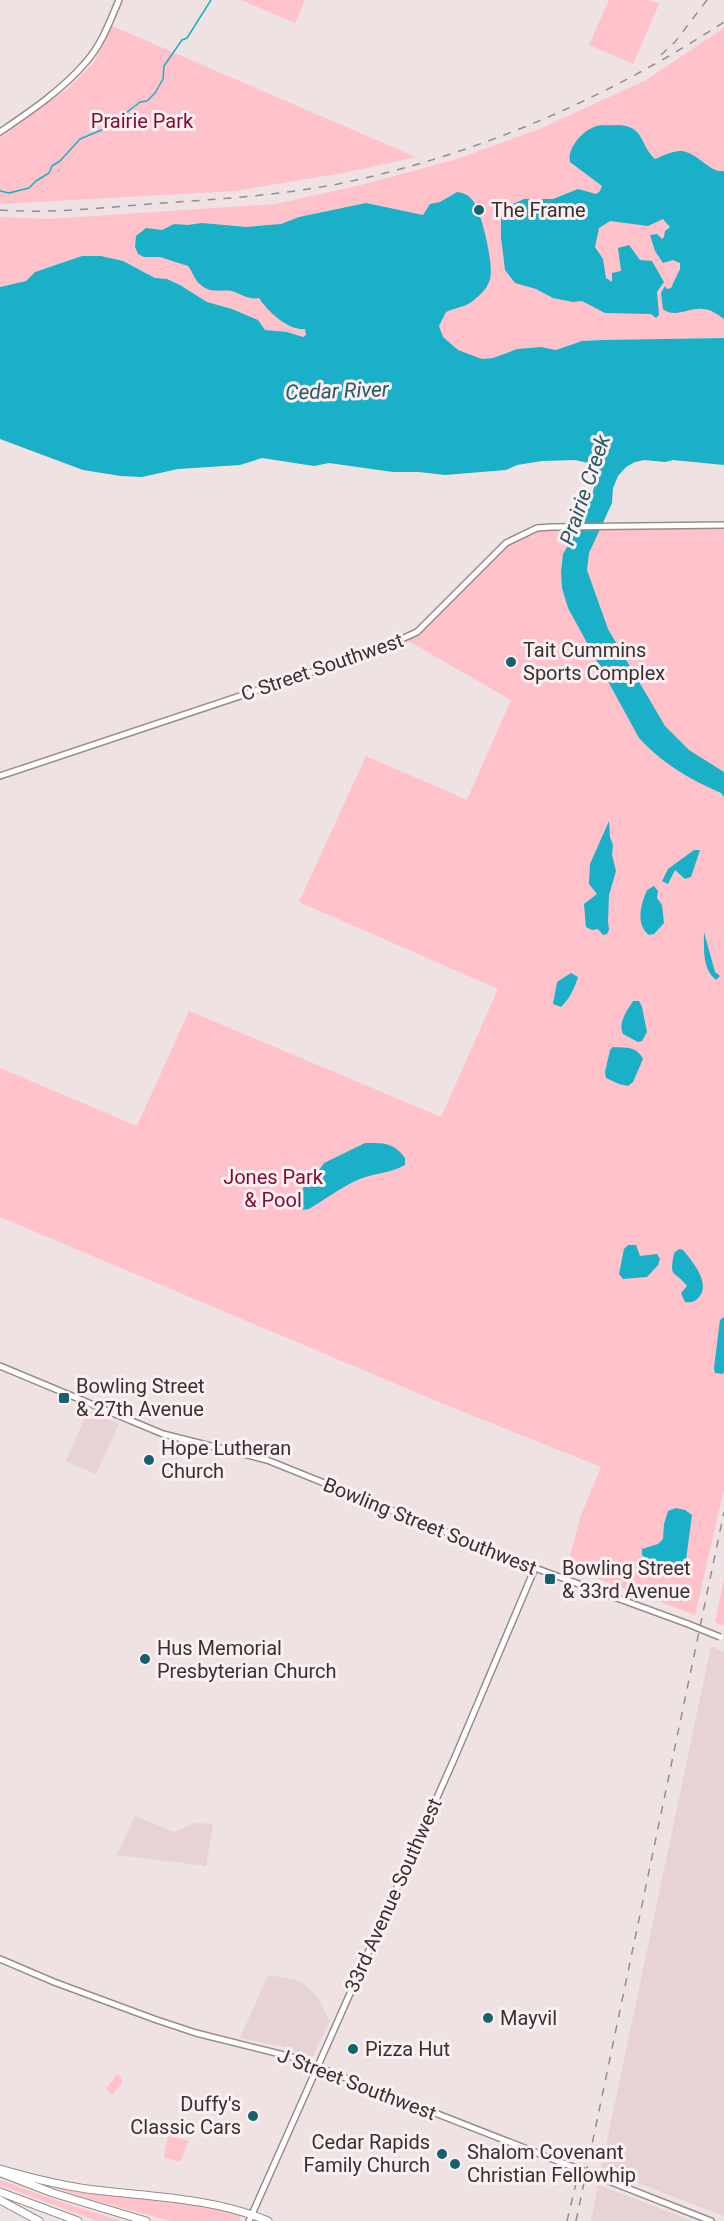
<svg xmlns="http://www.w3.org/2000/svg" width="724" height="2221" viewBox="0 0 724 2221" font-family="Roboto,sans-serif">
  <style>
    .built { fill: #e7d3d5 }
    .green { fill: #ffc1ca }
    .water { fill: #1ab0c7 }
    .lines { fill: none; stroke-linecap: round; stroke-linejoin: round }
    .stream { stroke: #1ab0c7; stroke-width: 1.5 }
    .secondary-casing { stroke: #978c8d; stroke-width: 8 }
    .highway-casing { stroke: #978c8d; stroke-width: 9 }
    .secondary { stroke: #fff; stroke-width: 5 }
    .highway { stroke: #fff; stroke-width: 7 }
    .rail { stroke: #958c8d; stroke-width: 1.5; stroke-dasharray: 8 8; stroke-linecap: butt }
    .secondary-bridge-casing { stroke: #978c8d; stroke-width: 8; stroke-linecap: butt }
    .secondary-bridge { stroke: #fff; stroke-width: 5 }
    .poi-dot { fill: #16616e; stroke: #fceff1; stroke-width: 2 }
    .labels { text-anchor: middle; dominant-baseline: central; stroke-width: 6; stroke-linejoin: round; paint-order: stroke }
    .park-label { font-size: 20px; fill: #7f0b33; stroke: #fceff1 }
    .poi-label { font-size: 20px; fill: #363132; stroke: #fceff1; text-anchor: start }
    .street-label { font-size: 20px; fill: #363132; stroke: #fceff1 }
    .water-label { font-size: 21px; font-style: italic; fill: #245b65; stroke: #fceff1 }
  </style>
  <rect width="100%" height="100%" fill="#efe2e3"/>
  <path class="built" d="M88,1411L119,1424L96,1474L66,1461Z
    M711,1646L724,1652V2216L601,2169Z
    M135,1816L174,1832L195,1823L213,1824L206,1866L117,1855Z
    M268,1975L296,1980L307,1986L318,1998L330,2021L312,2058L284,2047L240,2038Z
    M598,2185L638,2200L693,2221H591Z"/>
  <path class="green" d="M241,0H305L295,23Z
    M609,0H649L659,4L633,64L589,45Z
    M112,26L416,157L343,173L235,191L0,204V138L68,88L95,61Z
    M724,28V338L601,340L582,341L556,350L541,347L517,349L493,358L482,359L466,355L303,337L292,333L265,330L260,323L232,309L207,302L180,285L167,279L155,278L133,266L82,256L35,272L26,281L0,287V217L49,219L276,204L361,185L457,159L542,128L646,80Z
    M724,525V1489L695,1615L567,1567L581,1515L601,1467L446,1405L0,1217V1068L137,1126L189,1011L441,1117L498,989L299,902L366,756L467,800L511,700L405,639L417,632L506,543L537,528Z
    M724,1579V1626L715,1622Z
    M117,2074L122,2078V2083L112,2095L106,2089Z
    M168,2136L189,2141L180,2162L164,2157Z
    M0,2180L64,2203L122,2221H97L0,2185Z
    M38,2182L201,2205L239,2214L241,2217L240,2221H170L93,2200Z"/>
  <path class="water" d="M619,125C645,127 639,144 655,159C662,156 674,150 682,151C698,153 711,174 724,171V319C717,314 711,309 702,309C689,307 675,319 663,309L661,293L665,286L667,289L671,288L680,269V263L673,260L663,263L655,251L650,235L657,234L662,239L664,237L665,231L670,227L663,219L648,226L610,221L599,228L595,247L603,259L606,278L612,282V273L621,271L618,248L629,245L640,260L652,261L664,282L657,292L659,315L656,318L651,314L605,313L582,301L573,302L553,298L536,289L515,283L505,270L501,237V216L513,204L524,199H553L578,189L596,194L600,191L602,186L570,162C567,149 581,132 594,127C600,124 612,126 619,125Z
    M457,192C464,193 469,195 473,201C482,213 494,265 490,279C488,289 474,302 464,306C458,308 452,309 446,312L439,326L443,337L458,350L482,359L493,358L517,349L541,347L556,350L582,341L601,340L724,338V465L673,460L665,462L644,460L635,462L626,467L618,476L613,488L612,503L589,553L587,570L608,629L665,726L689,750L724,772V797L721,793C689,779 663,764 639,738L568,608L562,588L561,572L563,554L584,518L596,482L599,472L597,465L575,460L542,461L517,465L506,470L445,475L419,472H393L329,463L314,466L262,458L240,465L178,469L142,477L121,476L83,470L0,439V287L26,281L35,272L82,256H101L123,261L155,278L167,279L180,285L207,302L232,309L258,320L265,330L287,332L303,337L306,335L305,329C289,331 268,312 259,298C249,300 241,294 232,291C222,289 211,294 201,285C194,280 193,272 188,266L160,257H144L138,254L135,247L136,236L146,228L162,230L174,224L188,225L202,223L246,227L281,224L299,217L366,203L423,215L430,204L440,202Z
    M609,821L610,837L613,845L612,855L616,871L609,895L608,921L609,930L607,934L603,935L598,929L592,930L586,927L584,904L597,894L589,884L590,864Z
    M694,850H700L691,877L685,879L675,870L668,884L662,881L668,869Z
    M654,886L658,891L657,898L662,905L664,923L654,934L649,935C635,924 641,904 647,890Z
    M704,932L715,972L720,976L716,980C702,969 704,948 704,932Z
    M571,973L578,977C575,987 569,1000 561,1007L553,1004L557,982Z
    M633,1001H639L642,1007L647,1032L642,1041L638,1042L623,1034C618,1023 626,1012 633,1001Z
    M613,1047C626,1048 637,1046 643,1059L633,1082L628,1086L619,1084L606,1078L605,1072L610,1050Z
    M365,1143C382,1143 394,1142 405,1158V1165C389,1174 371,1173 355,1181C339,1189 324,1200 309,1209L301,1210L296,1206V1200L299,1198L303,1188L310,1183L324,1163Z
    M628,1245H636L640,1256L657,1254L660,1259L658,1265L647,1277L623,1279L619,1274L624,1249Z
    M679,1249L683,1250C692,1261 711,1283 699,1297C695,1302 691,1303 685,1302L681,1293L687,1286C674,1269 669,1280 674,1253Z
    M724,1317V1372L723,1374L715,1373L714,1368L720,1320Z
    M676,1508L685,1510L692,1515L686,1560L681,1567C668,1567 651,1565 642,1555V1549L658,1544L663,1539L664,1524L668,1511Z"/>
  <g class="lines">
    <path class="stream" d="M0,191L9,193L29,188L36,181L49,173L52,166L60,161L80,139L104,129L106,123L126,113L140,102L147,101L155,93L163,79L164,66L182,40L187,38L211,0"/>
    <defs>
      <path id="secondary" d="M0,132C31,111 62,90 86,62C102,44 110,21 119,0
        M0,776L375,651L417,632L506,543L537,528L552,527L724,525
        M0,1366L163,1434L267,1460L535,1568L688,1624
        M0,1959L54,1982L154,2019L196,2033L292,2057L711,2221
        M249,2221L455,1757L535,1568"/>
      <path id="highway" d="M0,2169C31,2178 63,2186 95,2190C153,2197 213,2198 268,2221
        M1,2173L53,2193L146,2221
        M0,2192L78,2221
        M0,2200L39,2221"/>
    </defs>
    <use href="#secondary" class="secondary-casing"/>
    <use href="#highway" class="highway-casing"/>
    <use href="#secondary" class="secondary"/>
    <use href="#highway" class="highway"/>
    <path class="rail" d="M661,55L675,42L707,0
      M0,210C54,214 109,207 163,203C221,199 280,195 338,184C477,155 606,99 724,22
      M567,2221L578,2175
      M576,2221L724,1512"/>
    <defs>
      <path id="secondary-bridge" d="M688,1624L720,1637"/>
    </defs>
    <use href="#secondary-bridge" class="secondary-bridge-casing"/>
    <use href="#secondary-bridge" class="secondary-bridge"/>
  </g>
  <g class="poi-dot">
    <circle cx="479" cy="210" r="6"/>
    <circle cx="511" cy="662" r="6"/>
    <rect x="58" y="1392" width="12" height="12" rx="3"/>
    <circle cx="149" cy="1460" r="6"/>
    <rect x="544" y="1573" width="12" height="12" rx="3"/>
    <circle cx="145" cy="1659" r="6"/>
    <circle cx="488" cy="2018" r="6"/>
    <circle cx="353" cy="2049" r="6"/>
    <circle cx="253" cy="2116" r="6"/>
    <circle cx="442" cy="2154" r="6"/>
    <circle cx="455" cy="2164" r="6"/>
  </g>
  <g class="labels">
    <g class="park-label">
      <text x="142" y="121">Prairie Park</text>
      <text x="273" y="1177">Jones Park<tspan x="273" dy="23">&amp; Pool</tspan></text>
    </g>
    <g class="poi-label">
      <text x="491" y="210">The Frame</text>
      <text x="523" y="650">Tait Cummins<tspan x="523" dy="23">Sports Complex</tspan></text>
      <text x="76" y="1386">Bowling Street<tspan x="76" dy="23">&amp; 27th Avenue</tspan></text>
      <text x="161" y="1448">Hope Lutheran<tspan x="161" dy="23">Church</tspan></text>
      <text x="562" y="1568">Bowling Street<tspan x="562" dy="23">&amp; 33rd Avenue</tspan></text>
      <text x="157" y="1648">Hus Memorial<tspan x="157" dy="23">Presbyterian Church</tspan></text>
      <text x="500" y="2018">Mayvil</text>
      <text x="365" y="2049">Pizza Hut</text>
      <text x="241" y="2104" text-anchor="end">Duffy's<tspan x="241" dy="23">Classic Cars</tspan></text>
      <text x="430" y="2142" text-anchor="end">Cedar Rapids<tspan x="430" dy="23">Family Church</tspan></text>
      <text x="467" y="2152">Shalom Covenant<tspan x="467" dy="23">Christian Fellowhip</tspan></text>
    </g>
    <g class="street-label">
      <text transform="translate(322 667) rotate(-19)">C Street Southwest</text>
      <text transform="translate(430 1526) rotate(22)">Bowling Street Southwest</text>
      <text transform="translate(393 1895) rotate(-66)">33rd Avenue Southwest</text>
      <text transform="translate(357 2084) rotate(21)">J Street Southwest</text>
    </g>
    <g class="water-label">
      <text transform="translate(337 391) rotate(-2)">Cedar River</text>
      <text transform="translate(585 490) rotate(-71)">Prairie Creek</text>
    </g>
  </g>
</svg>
